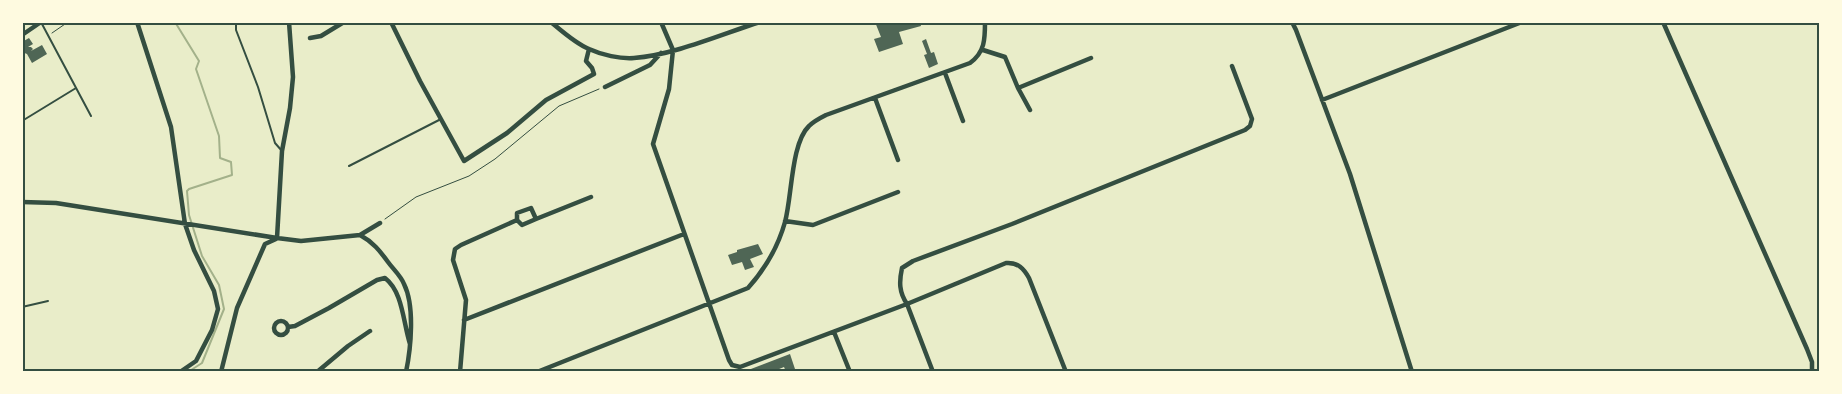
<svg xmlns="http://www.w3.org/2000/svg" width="1842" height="394" viewBox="0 0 1842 394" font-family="Inter,sans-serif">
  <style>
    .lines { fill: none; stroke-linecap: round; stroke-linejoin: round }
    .stream { stroke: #a3b18a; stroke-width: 2 }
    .building { fill: #4f6655 }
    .path { stroke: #344e41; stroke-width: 1 }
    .service { stroke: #344e41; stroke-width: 2 }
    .minor { stroke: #344e41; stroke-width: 4.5 }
    .neatline { fill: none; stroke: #344e41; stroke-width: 2 }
  </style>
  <rect width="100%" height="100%" fill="#e9edc9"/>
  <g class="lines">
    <path class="stream" d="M175,22L199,61L196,69L219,136L220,158L231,162L232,175L189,189L187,191L189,215L202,256L219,285L224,309L202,363L188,372"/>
  </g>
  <path class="building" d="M875,22H920L921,26L899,32L903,44L879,52L874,39L881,37Z
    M29,38L33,44L28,47H31L33,49L31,51L42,45L47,54L32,63L27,54L22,52V42Z
    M926,39L931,53L934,52L938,64L929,68L924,55L927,54L922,41Z
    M758,244L763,254L750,259L754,267L745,270L742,262L732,265L728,255L737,252V250Z
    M790,354L796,372H786L784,367L772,372H743Z"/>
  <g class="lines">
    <path class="path" d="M52,33L68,22
      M385,219L416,197L469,176L495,159L559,106L599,89"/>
    <path class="service" d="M236,22V30L258,87L275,143L282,151
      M42,24L91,116
      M22,121L76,88
      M349,166L441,119
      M22,307L48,301"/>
    <path class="minor" d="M137,22L171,127L185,224L194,250L214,291L218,309L212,330L196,361L180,372
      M391,22L420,81L464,161L507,133L546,100L594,74L592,68L586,61L589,49
      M551,22C563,32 575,43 589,49C602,55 620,59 634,58C674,55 722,34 760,22
      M661,22L673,50
      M1292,22L1296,30L1350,174L1412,372
      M1663,22L1807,349L1812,362V372
      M22,35L41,22
      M310,38L321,36L344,22
      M673,50L669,89L653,144L729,360L732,365L740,367L907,304C899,292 899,282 902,268L913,261L1012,224L1245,130L1250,126L1252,119L1232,66
      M983,50L1005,57L1018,88L1030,110
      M945,73L963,121
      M605,87L650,65L661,53
      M1018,88L1091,58
      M875,98L898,160
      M1322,100L1522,22
      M22,202L56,203L277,238L301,241L360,235L380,223
      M517,220L522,225L536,219
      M785,221L813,225L898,192
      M360,235C373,242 380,251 388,262C393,269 401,276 404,284C415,306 411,348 406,372
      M277,238L282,151L290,108L293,77L289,22
      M464,320L684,234
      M274 328a7 7 0 1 1 14 0a7 7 0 1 1-14 0Z
      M288,327L295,326L329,308L377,280L385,278C403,292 403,322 410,344
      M834,332L850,372
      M221,372L237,308L265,244L276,239
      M317,372L348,346L370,331
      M460,372L466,300L453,260L455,249L461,245L517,220V213L531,208L536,219L591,197
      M537,372L748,288C765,269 778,247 785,222C792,197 791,143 809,126C814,121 820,118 826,115L970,63C985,52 985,39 985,22
      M933,372L907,304L1006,263C1018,262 1024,269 1029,278L1066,372"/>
  </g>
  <rect width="1842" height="394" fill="none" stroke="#fefae0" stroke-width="48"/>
  <rect x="24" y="24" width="1794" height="346" class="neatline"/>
</svg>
